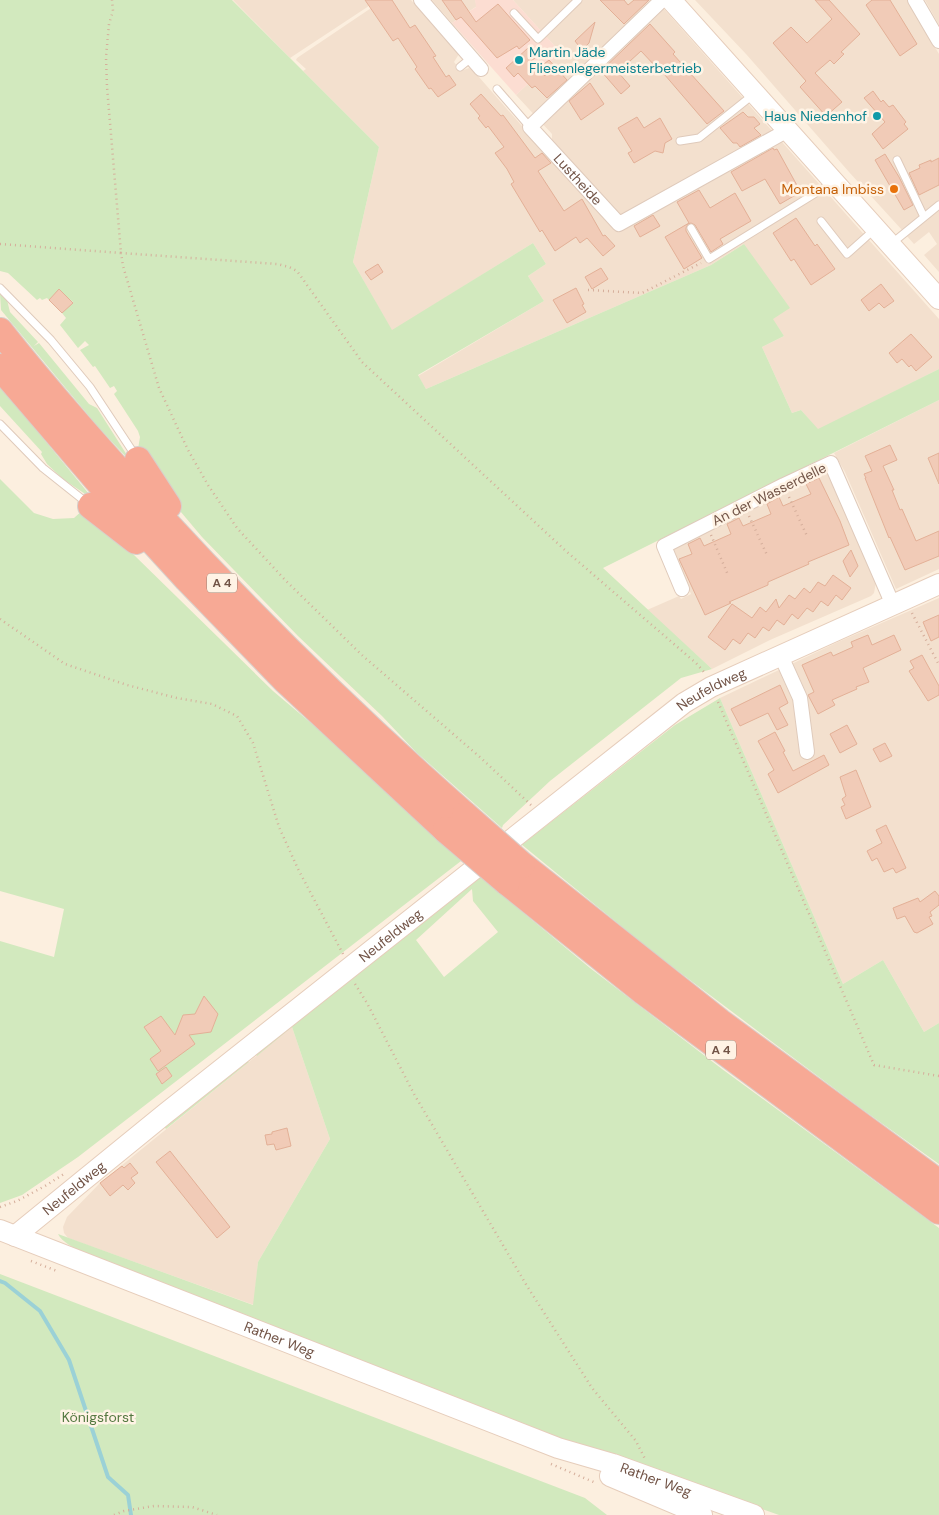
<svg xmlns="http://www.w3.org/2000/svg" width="939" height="1515" viewBox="0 0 939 1515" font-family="'DM Sans',sans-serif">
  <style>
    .residential { fill: #f3e0ce }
    .commercial { fill: #fcddd2 }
    .green { fill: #d2e9be; fill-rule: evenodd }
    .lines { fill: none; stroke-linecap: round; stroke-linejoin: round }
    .stream { stroke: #9bd1d6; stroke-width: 4 }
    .building { fill: #f1cbb7; stroke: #e3b097 }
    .lane-casing { stroke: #dfcabb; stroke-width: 9 }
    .street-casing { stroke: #dfcabb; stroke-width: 16 }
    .secondary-casing { stroke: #e6cdbb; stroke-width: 22 }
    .highway-casing { stroke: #d8cfcb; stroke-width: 28 }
    .path { stroke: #d5ae9b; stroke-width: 2.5; stroke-dasharray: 1 4; stroke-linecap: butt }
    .lane { stroke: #fff; stroke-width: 7 }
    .street { stroke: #fff; stroke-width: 14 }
    .secondary { stroke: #fff; stroke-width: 20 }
    .highway { stroke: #f7a995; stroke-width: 26 }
    .highway-bridge-casing { stroke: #d8cfcb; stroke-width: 28; stroke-linecap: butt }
    .highway-bridge { stroke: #f7a995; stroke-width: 26 }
    .culture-dot { fill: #0f9aa8; stroke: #fff3e5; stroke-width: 2 }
    .food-dot { fill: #e8710a; stroke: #fff3e5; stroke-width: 2 }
    .labels { text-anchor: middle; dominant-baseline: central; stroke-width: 5; stroke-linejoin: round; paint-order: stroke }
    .shield { fill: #fff3e5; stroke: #9c8476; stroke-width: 1 }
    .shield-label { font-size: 12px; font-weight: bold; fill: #725447 }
    .culture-label { font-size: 14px; fill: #0d838f; stroke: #fff3e5; text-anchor: start }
    .street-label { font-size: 14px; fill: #725447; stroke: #fff3e5 }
    .food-label { font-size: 14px; fill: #c56008; stroke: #fff3e5; text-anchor: end }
    .park-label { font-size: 14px; fill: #547840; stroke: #fff3e5 }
  </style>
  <rect width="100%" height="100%" fill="#fcefdf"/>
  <path class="residential" d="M233,0H378L290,58Z
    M383,0H411L459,54L454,62L461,71L469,68L472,69L592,206L597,203L552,147V134L516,95L561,53L513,0H656L939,319V369L818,430L801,410L792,413L762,347L784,336L772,319L744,244L711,265L426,389L418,376L544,301L528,276L546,264L533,243L392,331L353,262L379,147L303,71L306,69L296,60L297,58Z
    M432,0H475L477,6L452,23Z
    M695,0H907L939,54V201L902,230L849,172L746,54Z
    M925,0H939V25Z
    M939,208V272L924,255L937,244L929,232L914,244L905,234Z
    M939,400V569L896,589L845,472L834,453Z
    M827,473L876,582L874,593L871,596L770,640L712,669L647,610L679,596L681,599L691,594L671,548L790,489Z
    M939,598V1023L924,1032L883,960L843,984L720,698L838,642Z
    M292,1027L330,1139L258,1262L254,1305L68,1238L64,1233L63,1227L67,1217L100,1183Z"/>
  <path class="commercial" d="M475,0H513L561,53L516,95L452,23L476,7Z"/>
  <path class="green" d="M0,0H232L379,147L353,262L392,330L533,243L546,264L528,276L544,301L418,375L426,389L711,265L744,244L790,308L773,319L784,336L762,347L792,413L801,410L818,429L939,369V400L603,568L712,669L681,678L550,781L503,825L502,828L416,752L382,716L298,636L202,537L175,505L138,449L140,437L138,431L114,394L117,391L114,386L110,388L95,366L93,367L80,350L89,345L85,341L78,348L60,325L66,318L62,313L73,302L59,290L49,300L47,298L42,300L40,298L37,300L8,273L0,271Z
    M0,294L7,300L10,312L38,342L34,346L39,343L89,404L97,408L132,463L98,427L1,310Z
    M0,386L94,500L63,479L47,464L41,454L42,452L0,406Z
    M0,479L34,513L53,519L74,518L84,509L89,511L273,691L331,740L461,861L78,1157L22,1195L0,1203V941L54,957L64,909L0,891Z
    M720,698L843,984L883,960L924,1032L939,1023V1164L859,1107L654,953L521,844L524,843L675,725Z
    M478,875L590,968L722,1069L939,1228V1515H779L517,1423L122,1267C106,1261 65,1249 58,1234L253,1305L258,1262L330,1139L292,1027L257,1056L254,1052ZM472,889L473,901L498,932L444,977L416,940Z
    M244,1060L249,1062L166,1129L163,1125Z
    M0,1274L585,1498L607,1515H0Z"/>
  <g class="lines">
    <path class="stream" d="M0,1281L5,1283L40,1311L69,1360L108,1477L128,1495L131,1515"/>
  </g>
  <path class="building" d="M365,0H392L410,28L415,25L436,56L433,57L446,77L449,75L456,85L438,97L431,88L429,89L415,69L417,67L398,38L393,41Z
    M442,0H461L476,22L498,4L530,40L519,49L517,46L497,58L461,17L456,20Z
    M600,0H624L628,5L634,0H649L624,24Z
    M815,0H829L860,34L841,52L844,54L834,64L830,60L815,73L842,102L826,116L800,87L806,81L773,43L791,27L807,43L832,19Z
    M872,0H890L917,44L900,56L866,5Z
    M595,22L589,43L582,50L575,41Z
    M650,24L675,52L673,54L724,111L707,124L658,67L657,68L641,51L618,72L630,86L621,94L601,71Z
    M528,48L536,57L531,61L545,76L549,72L544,64L549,60L567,80L547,98L535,86L532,88L518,73L514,77L506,68Z
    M590,83L604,104L581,120L569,101Z
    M873,91L881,102L883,100L889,107L893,105L906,122L904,124L908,129L883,149L872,134L885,122L864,98Z
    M481,94L501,116L503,115L535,158L542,153L551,163L538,171L564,211L582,199L603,236L605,235L615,246L603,256L587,238L580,243L576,237L555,251L542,230L540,232L511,184L514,182L507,169L495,153L504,147L488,126L486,128L478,118L480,116L470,104Z
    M743,112L748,117H754L760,124L754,128L761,135L740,147L737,143H733L720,128Z
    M637,117L644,128L660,118L672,139L665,143L663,153L655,151L634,163L628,153L632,151L618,128Z
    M773,148L774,150L777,149L799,189V193L780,204L765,179L742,191L731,172Z
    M885,154L899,177L913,205L904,210L875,160Z
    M939,158V185L919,195L909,173L920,168L919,165L931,160V162Z
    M699,190L710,208L735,193L751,221L720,239L723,244L711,252L695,225L691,223L688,224L686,228V231L702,258L684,269L665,237L689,223L677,202Z
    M653,215L660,226L640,237L634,226Z
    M796,218L815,246L817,244L835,269L811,285L794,259L791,261L773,233Z
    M378,264L383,272L371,280L365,272Z
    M601,268L608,279L592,289L585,277Z
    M881,284L894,301L884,308L879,303L869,311L861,300Z
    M576,288L584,304L582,305L586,312L567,323L553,300Z
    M59,289L73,303L62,313L49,300Z
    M911,334L932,357L916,371L911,365L909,367L902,359L897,363L889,353Z
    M890,445L897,460L883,466L894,490H892L900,510L902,509L916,541L939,531V556L905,570L890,537L889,538L865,478H866L864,474L872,471L865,456Z
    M939,453V484L928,458Z
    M819,478L840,521L849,545L808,562L809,564L768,582V585L729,602L731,603L705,615L679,559L692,554L688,544L700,538L704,546L731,534L727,524L739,518L743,526L771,514L767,504L779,497L783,506L811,494L806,484Z
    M851,550L858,566L850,577L843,561Z
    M833,575L851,588L842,600L836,595L828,606L821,601L813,612L807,608L798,619L792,614L784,625L777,620L769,631L763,627L755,638L748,633L740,644L733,639L725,650L708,637L732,604L752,618L760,607L766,612L776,599L779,608L789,595L795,599L804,588L810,593L818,582L825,586Z
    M939,615V637L931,641L923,622Z
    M868,635L872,645L894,635L901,650L863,668L869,682L856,687L857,689L832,700L835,705L818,714L808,695L814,692L802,665L831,652L833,656L853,647L851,642Z
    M922,655L939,686V695L928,701L909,671L914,668L910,661Z
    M780,685L788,703L779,708L788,725L777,730L768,713L740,726L731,709Z
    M847,725L857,744L840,753L830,734Z
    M775,732L785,751L783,752L793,771L824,755L829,765L778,793L768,774L774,770L758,741Z
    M885,743L892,756L880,762L873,749Z
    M856,770L871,807L846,819L841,807L845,805L842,799L846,796L840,777Z
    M886,825L906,868L896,873L893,868L884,872L877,858L872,861L867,851L882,843L876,830Z
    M935,891L939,896V905L930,912L932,916L929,917L933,924L917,933L914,932L905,916L897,919L893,908L918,898L920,902Z
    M204,996L218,1014L211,1032L189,1035L195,1044L158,1071L150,1059L161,1051L144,1027L161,1016L175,1035L183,1015L195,1014Z
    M166,1067L172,1076L162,1084L156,1074Z
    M287,1128L291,1146L276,1150L274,1144L267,1145L265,1135L272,1134V1132Z
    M170,1151L230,1227L217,1238L156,1162Z
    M130,1163L138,1173L131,1178L135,1183L128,1190L123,1185L110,1196L100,1183L122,1166L124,1168Z"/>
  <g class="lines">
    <defs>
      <path id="lane" d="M514,13L538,39L578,0
        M460,67L471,58
        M497,89L530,127
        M680,141L699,138L754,94
        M897,160L924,217
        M821,221L847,254L875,229
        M691,228L709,259L832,183
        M891,244L939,205
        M0,288L51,340L90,387L135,455
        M0,424L43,468L87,503"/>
      <g id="street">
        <path d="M421,0L481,69"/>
        <path id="s1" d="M662,0L530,127L619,224L788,130"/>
        <path d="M915,0L939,41"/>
        <path d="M682,589L664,546L784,485L831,463L893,605"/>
        <path d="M781,656L800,698L807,752"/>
      </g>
      <g id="secondary">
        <path d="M671,0L939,299"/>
        <path id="s2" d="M0,1230L558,1448L613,1464L754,1515"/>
        <path id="s3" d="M15,1236L166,1113L684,703L711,687L939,584"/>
        <path d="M610,1476L702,1515"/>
      </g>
      <path id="highway" d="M0,331C49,393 102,452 155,511C253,618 356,719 465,815
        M0,367L102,486L187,579L285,680L446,830
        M138,460L168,506
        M91,506L136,541
        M522,865L720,1022L939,1183
        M507,882L644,992L939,1211"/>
    </defs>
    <use href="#lane" class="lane-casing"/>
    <use href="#street" class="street-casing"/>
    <use href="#secondary" class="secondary-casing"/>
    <use href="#highway" class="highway-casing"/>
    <path class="path" d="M0,244L121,253L107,87L106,57L109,24L113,11L112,0
      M588,290L642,293L701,263
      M789,497L807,536
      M749,516L767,555
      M711,535L728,575
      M912,613L939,665
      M0,619L65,664L127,685L177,698L212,704L237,716L253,743L279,827L298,869L343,954
      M718,702L874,1065L939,1076
      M531,805L481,758L363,656L286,581L237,528L208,485L188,450L159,388L123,266L121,253L277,264L289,267L297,271L362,362L567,552L696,663L704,672
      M355,984L367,1003L414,1094L527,1286L592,1388L636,1441L645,1459
      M0,1207L17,1201L45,1186L64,1174
      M31,1261L57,1271
      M551,1464L596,1483
      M114,1515L124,1511L154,1506L192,1507L217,1515"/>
    <use href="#lane" class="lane"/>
    <use href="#street" class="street"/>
    <use href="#secondary" class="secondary"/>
    <use href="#highway" class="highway"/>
    <defs>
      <path id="highway-bridge" d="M465,815L522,865
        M446,830L507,882"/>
    </defs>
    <use href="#highway-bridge" class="highway-bridge-casing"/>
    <use href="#highway-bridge" class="highway-bridge"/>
  </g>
  <g class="culture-dot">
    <circle cx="519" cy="60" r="5"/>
    <circle cx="877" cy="116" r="5"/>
  </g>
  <circle class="food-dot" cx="894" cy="189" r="5"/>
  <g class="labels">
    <g class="shield">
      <rect x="207" y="573.5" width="30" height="19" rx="4"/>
      <rect x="706" y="1040.5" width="30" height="19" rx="4"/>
    </g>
    <g class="shield-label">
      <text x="222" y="583">A 4</text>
      <text x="721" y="1050">A 4</text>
    </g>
    <g class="culture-label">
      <text x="529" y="52">Martin Jäde<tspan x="529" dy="16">Fliesenlegermeisterbetrieb</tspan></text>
      <text x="867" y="116" text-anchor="end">Haus Niedenhof</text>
    </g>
    <g class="street-label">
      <text stroke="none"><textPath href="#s1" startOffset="254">Lustheide</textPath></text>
      <text transform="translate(769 494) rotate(-26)">An der Wasserdelle</text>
      <text stroke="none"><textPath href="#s3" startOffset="886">Neufeldweg</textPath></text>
      <text stroke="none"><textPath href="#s3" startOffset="481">Neufeldweg</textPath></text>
      <text stroke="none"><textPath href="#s3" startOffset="76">Neufeldweg</textPath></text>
      <text stroke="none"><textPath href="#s2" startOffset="300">Rather Weg</textPath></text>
      <text stroke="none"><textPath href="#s2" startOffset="702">Rather Weg</textPath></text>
    </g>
    <g class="food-label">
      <text x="884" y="189">Montana Imbiss</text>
    </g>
    <g class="park-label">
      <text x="98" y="1417">Königsforst</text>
    </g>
  </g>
</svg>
